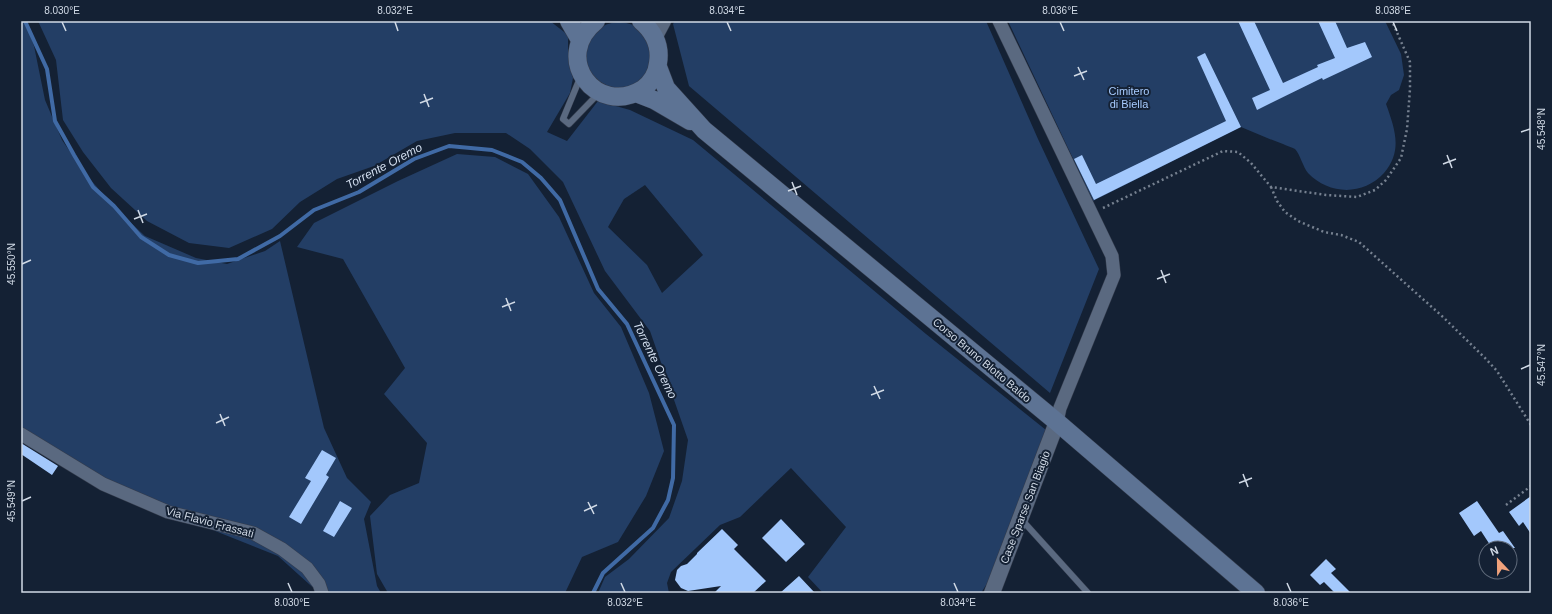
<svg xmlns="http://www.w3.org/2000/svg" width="1552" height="614" viewBox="0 0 1552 614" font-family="Helvetica,sans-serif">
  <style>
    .green { fill: #233e65; fill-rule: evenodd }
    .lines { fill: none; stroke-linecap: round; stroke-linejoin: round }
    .stream { stroke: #406aa5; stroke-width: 4 }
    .building { fill: #a3c8fc }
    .service-casing { stroke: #343c4c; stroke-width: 7 }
    .minor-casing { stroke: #343c4c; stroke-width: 14 }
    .tertiary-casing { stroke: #343c4c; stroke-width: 17 }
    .secondary-casing { stroke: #343c4c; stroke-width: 19 }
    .path { stroke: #768190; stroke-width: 2.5; stroke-dasharray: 2 3; stroke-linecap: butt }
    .service { stroke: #5a6980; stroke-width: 6 }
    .minor { stroke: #5a6980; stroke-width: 13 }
    .tertiary { stroke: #5a6980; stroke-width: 16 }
    .secondary { stroke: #5d7394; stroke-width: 18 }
    .ticks { fill: none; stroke: #d1dae6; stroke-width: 1.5 }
    .labels { text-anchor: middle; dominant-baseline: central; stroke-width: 4; stroke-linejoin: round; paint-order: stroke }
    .park-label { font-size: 11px; fill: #a7cbfe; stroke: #142134 }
    .street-label { font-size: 11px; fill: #d1dae6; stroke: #142134 }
    .water-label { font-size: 12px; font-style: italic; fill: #d3dff0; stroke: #142134 }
    .neatline { fill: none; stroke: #d1dae6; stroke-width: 1.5 }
    .ticks-label { font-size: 10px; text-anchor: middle; fill: #d1dae6 }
  </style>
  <rect width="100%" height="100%" fill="#142134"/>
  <path class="green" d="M21,21H25L34,46L45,100L62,140L84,172L115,208L145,236L196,258L227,264L265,251L280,241L324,428L347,478L371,502L364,519L377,586L381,593H319L278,556L95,483L21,432Z
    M38,21H550L568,35V52L573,78L570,93L547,132L567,141L598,101L630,110L693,140L926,334L1046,430L988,582L981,593H823L808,577L846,527L791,468L740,517L720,525L671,572L667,583L669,593H598L605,577L629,559L669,518L682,481L688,440L650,331L605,271L563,182L530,149L506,133H455L417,141L374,166L337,179L300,202L272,229L229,248L189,243L147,221L111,188L83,152L63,120L56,60ZM645,185L703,255L662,293L647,265L608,227L624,199Z
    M675,21H986L1038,139L1099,269L1050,393L689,86L673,24Z
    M1008,21H1385L1401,54L1404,75L1399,90L1391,95L1386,104C1395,129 1403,151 1384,173C1363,196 1329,195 1308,173C1303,167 1300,154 1295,149C1292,147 1286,146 1283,144C1269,139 1255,133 1241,127L1093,201Z
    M586 55a33 33 0 1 1 66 0a33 33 0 1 1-66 0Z
    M457,154L495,157L528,174L559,217L594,293L621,327L649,393L664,451L646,496L618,542L582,557L565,593H388L377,574L370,516L390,495L419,483L427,443L384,394L405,368L343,259L297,247L314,223L398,181Z"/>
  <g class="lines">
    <path class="stream" d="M25,21L47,69L55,121L74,155L93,187L114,206L141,237L169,255L198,263L238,259L280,236L314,210L359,192L414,159L449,146L492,150L522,162L541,178L560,200L598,289L627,324L674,425L673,478L668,500L653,528L603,573L593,593"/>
  </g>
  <path class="building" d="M1238,21H1254L1283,83L1318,67L1317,65L1335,58L1318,21H1335L1347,48L1365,42L1372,57L1323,80L1322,78L1257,110L1252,98L1270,90Z
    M1205,53L1241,127L1094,200L1074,159L1082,155L1096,184L1226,121L1197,57Z
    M21,443L58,466L52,475L21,454Z
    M322,450L336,458L326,475L329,477L301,524L289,517L311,481L305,478Z
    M1531,496V534L1523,522L1519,526L1509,512Z
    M340,501L352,508L334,537L323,531Z
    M1477,501L1499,533L1503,531L1515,548H1492L1481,531L1474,536L1459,513Z
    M781,519L805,544L786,562L762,538Z
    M722,529L738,545L734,549L766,581L753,593H714L721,586L688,591L681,588L675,580L677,570L681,566L687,564L697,554V553Z
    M1326,559L1336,569L1331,573L1351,593H1335L1324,582L1320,585L1310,575Z
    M799,576L815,593H780Z"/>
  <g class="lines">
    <defs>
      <path id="service" d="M580,78L563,119L569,124L598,94
        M1022,520L1088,593"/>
      <path id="minor" d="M999,21L1112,256L1114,275L1060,408L1057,422
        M21,434L103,484L168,512L253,533L282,549L307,568L319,584L322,593"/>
      <path id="tertiary" d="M655,36L663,21
        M992,593L1057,422"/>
      <path id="secondary" d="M569,21L580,40
        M596,21C551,57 596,118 643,89C651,83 657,73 658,63C661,45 654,32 641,21
        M658,67L666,88L704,130L1057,422L1256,593
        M636,93L654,100L690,121"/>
    </defs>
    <use href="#service" class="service-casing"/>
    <use href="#minor" class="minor-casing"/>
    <use href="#tertiary" class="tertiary-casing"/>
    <use href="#secondary" class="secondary-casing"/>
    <path class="path" d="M1271,187L1277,201L1285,212L1298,221L1324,232L1341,235L1359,242L1443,317L1486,359L1497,371L1531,425
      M1103,208L1223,151L1238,152L1251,163L1271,187L1326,195L1357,197L1375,190L1386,180L1401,158L1407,129L1410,89V62L1392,21
      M1506,505L1531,486"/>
    <use href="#service" class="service"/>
    <use href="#minor" class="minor"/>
    <use href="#tertiary" class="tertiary"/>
    <use href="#secondary" class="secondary"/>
  </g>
  <path class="ticks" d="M62,22L66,31M395,22L398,31M727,22L731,31M1060,22L1064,31M1393,22L1397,31M1078,67L1084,80M1074,76L1087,71M424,94L429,107M420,103L433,98M1521,132L1530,129M1447,155L1452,168M1443,164L1456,159M792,182L797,195M788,191L801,186M138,210L143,223M134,219L147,214M22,264L31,260M1161,270L1166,283M1157,279L1170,274M506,298L511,311M502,307L515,302M1521,369L1530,365M874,386L880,399M871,395L884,390M220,414L225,426M216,423L229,417M1243,474L1248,487M1239,483L1252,478M22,501L31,497M588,502L594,514M584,511L597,505M288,583L292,592M621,583L625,592M954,583L958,592M1287,583L1291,592"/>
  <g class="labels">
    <g class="park-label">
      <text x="1129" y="91">Cimitero<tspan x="1129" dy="13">di Biella</tspan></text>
    </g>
    <g class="street-label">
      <text transform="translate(982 360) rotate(40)">Corso Bruno Blotto Baldo</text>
      <text transform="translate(1025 507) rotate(-69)">Case Sparse San Biagio</text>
      <text transform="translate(210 522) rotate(15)">Via Flavio Frassati</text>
    </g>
    <g class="water-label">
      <text transform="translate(384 166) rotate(-28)">Torrente Oremo</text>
      <text transform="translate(655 360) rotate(64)">Torrente Oremo</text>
    </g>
  </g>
  <rect width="1552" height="614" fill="none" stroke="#142134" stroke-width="44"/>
  <g transform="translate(1498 560) rotate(338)"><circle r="19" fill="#142134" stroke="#606b7b"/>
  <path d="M0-3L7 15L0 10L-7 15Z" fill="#f1a27b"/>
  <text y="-6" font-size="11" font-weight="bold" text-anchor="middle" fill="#d1dae6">N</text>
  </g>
  <rect x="22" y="22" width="1508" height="570" class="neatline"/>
  <g class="ticks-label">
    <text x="62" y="14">8.030°E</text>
    <text x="395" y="14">8.032°E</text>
    <text x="727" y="14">8.034°E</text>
    <text x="1060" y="14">8.036°E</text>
    <text x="1393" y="14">8.038°E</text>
    <text transform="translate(1541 129) rotate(-90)" y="4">45.548°N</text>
    <text transform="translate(11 264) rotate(-90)" y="4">45.550°N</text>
    <text transform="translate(1541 365) rotate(-90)" y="4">45.547°N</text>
    <text transform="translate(11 501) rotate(-90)" y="4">45.549°N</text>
    <text x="292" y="606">8.030°E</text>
    <text x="625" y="606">8.032°E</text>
    <text x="958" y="606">8.034°E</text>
    <text x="1291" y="606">8.036°E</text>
  </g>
</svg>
